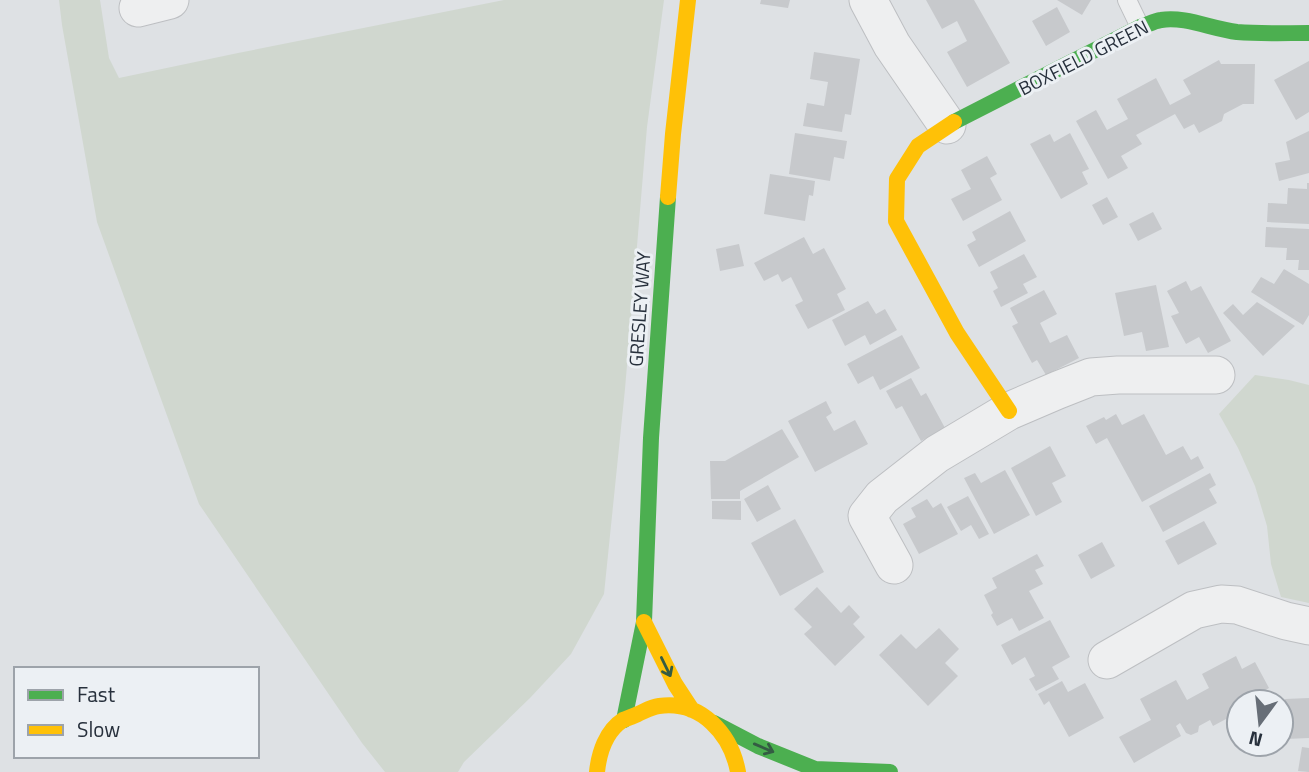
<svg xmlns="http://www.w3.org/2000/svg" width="1309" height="772" viewBox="0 0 1309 772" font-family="'Titillium Web',sans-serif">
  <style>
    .green { fill: #d0d7cf }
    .building { fill: #c7c9cc }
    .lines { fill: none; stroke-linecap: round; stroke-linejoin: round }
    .lane-casing { stroke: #bdbfc2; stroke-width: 20 }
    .street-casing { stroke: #bdbfc2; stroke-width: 39 }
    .lane { stroke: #eeeff0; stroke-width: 18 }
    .street { stroke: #eeeff0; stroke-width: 37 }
    .fast { stroke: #4caf50; stroke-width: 16 }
    .slow { stroke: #ffc107; stroke-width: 16 }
    .oneway { stroke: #345c43 }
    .labels { text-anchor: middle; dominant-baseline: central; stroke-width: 6; stroke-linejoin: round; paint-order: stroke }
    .street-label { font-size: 19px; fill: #27303c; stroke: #ecf0f4 }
  </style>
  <rect width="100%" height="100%" fill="#dee1e4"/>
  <path class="green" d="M59,0H100L109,58L119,78L238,53L504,0H664L647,127L625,389L604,594L571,654L530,698L464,762L458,772H385L362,743L199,504L97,222L62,25Z
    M1255,375L1289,380L1309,385V603L1281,597L1271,564L1267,526L1255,486L1238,448L1219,414Z"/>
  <path class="building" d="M761,0H790L788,8L760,4Z
    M926,0H974L1010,63L967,87L947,52L967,41L957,21L942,29Z
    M1057,0H1091L1082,15Z
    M1057,7L1070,32L1046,46L1032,21Z
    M814,52L860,59L851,115L845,114L842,132L803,126L807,103L824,106L828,82L810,79Z
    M1219,60L1221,64H1255L1254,104H1243L1224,114L1222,121L1199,133L1194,124L1184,129L1175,114L1136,135L1142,144L1121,156L1128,168L1108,179L1076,121L1096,110L1107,130L1128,119L1117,99L1156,78L1170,105L1191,94L1183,80Z
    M1309,61V112L1296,120L1274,80Z
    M1309,131V173L1279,181L1275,163L1290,160L1286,142Z
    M795,133L847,141L844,159L834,157L830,181L789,174Z
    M1070,133L1089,169L1082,172L1088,184L1061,199L1030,144L1050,134L1054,142Z
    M987,156L997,174L990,178L1002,200L963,221L951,199L971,189L961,170Z
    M770,174L815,181L813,196L809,195L805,221L764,214Z
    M1307,183H1309V224L1267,222L1268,203L1287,204L1288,188L1307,189Z
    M1107,197L1118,217L1103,225L1092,205Z
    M1010,211L1026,241L979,267L967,245L976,240L972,232Z
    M1153,212L1162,229L1138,241L1129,224Z
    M1266,227L1309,229V270H1298L1299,260H1286L1287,248L1265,247Z
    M804,237L813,254L824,248L846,289L837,294L845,310L808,329L795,305L803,301L791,277L782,282L778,274L764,281L754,263Z
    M739,244L744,266L720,271L716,249Z
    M1024,254L1037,277L1023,284L1028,293L1001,307L993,291L998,288L990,272Z
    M1284,269L1309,284V315L1303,325L1251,292L1261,277L1274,284Z
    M1186,281L1191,291L1201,286L1231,341L1208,353L1199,337L1186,344L1171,316L1179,313L1167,291Z
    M1156,285L1169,347L1146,351L1142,332L1124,336L1115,293Z
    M1044,290L1057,314L1040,323L1050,343L1067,335L1079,358L1046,375L1037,360L1032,363L1012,326L1018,323L1010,308Z
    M868,301L876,314L885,309L897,330L870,345L865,335L845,346L832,320Z
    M1257,302L1295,326L1263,356L1223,313L1233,304L1243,315Z
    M902,335L920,368L880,390L873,376L858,384L847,364Z
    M911,378L921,396L926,393L945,428L921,441L902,406L896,409L886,391Z
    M826,401L832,413L826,417L834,431L855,420L868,444L815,472L788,421Z
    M1116,414L1122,425L1144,414L1166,455L1183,446L1191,460L1198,456L1204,468L1142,502L1107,438L1096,444L1086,426L1104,417L1106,420Z
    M782,429L799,457L740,491V499H711L710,461H725Z
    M1050,446L1066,476L1052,483L1062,502L1036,516L1011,468Z
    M1005,470L1030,515L994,534L964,478L975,473L981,483Z
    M1210,473L1216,485L1209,489L1217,503L1163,532L1149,506Z
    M768,485L781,509L757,522L744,499Z
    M968,496L989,534L979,539L971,525L961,531L947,507Z
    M927,499L933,508L941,503L958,534L919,554L903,524L916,517L911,508Z
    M712,501H741V520L712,519Z
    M795,519L824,572L780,596L751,543Z
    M1204,521L1217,544L1178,565L1165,541Z
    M1102,542L1115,566L1091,579L1078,555Z
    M1037,554L1044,566L1035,570L1043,584L1029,591L1044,618L1019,631L1012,618L997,626L991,615L993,613L984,595L997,588L992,578Z
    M817,587L841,613L849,605L860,617L853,624L865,637L835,666L804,634L812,627L794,609Z
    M1050,620L1070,657L1052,667L1059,679L1036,691L1029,679L1035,676L1025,657L1012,665L1001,645Z
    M939,628L959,649L945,663L958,676L928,706L879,655L901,634L916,649Z
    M1236,656L1242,669L1255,662L1269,688L1257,695L1260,701L1239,702V712L1213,726L1210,720L1199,726L1198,732L1191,735L1186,733L1180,723L1176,726L1181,736L1134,763L1119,737L1151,720L1140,699L1176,680L1187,700L1209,688L1202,674Z
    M1062,681L1068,692L1085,683L1104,718L1069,737L1049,701L1044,705L1038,694Z
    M1309,698V738L1286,739L1285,699Z
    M1302,747L1309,748V772L1298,771Z"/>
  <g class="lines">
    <defs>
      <path id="lane" d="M1127,0L1140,27"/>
      <path id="street" d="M868,0L892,45L947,125
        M138,8L170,0
        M894,565L867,516L882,497L937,454L1009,411L1058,390L1091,377L1118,375H1216
        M1107,660L1194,610L1221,604L1237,605L1286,621L1309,626"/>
    </defs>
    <use href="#lane" class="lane-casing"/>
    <use href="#street" class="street-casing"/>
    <use href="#lane" class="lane"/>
    <use href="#street" class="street"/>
    <path class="fast" d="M954,122L1140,27C1147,25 1154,21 1161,20C1185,16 1212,29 1237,32C1261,34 1285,33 1309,33
      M624,720L644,622L651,438L668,197
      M714,723L758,746L815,769L890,772"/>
    <path class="slow" d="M954,122L918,146L897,179L896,221L957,333L1009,411
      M668,197L673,134L688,0
      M644,622L675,684L692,710
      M597,772C599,753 606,731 623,720C628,718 634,716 638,714C645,711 651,707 659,706C701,700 731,734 738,772"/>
  </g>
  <defs><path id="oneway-shaft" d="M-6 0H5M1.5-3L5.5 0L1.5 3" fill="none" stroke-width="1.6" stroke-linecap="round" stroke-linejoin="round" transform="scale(1.75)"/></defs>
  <g class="oneway">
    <use href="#oneway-shaft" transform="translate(666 667) rotate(64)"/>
    <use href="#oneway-shaft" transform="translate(764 748) rotate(23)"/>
  </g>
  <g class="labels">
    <g class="street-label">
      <text transform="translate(1083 57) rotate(-27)">BOXFIELD GREEN</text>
      <text transform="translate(639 309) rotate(-86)">GRESLEY WAY</text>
    </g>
  </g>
  <rect x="14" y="667" width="245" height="91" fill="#ecf0f4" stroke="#9da3aa" stroke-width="2"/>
  <rect x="28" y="690" width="35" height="10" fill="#4caf50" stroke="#9da3aa" stroke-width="2"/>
  <text x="77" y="702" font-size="21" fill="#27303c">Fast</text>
  <rect x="28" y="725" width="35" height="10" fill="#ffc107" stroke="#9da3aa" stroke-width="2"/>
  <text x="77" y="737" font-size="21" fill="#27303c">Slow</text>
  <g transform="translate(1260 723) rotate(195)"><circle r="33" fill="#ecf0f4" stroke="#9da3aa" stroke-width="2"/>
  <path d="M0-5L12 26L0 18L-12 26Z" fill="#676e77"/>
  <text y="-10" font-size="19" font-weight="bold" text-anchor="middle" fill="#27303c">N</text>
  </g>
</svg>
